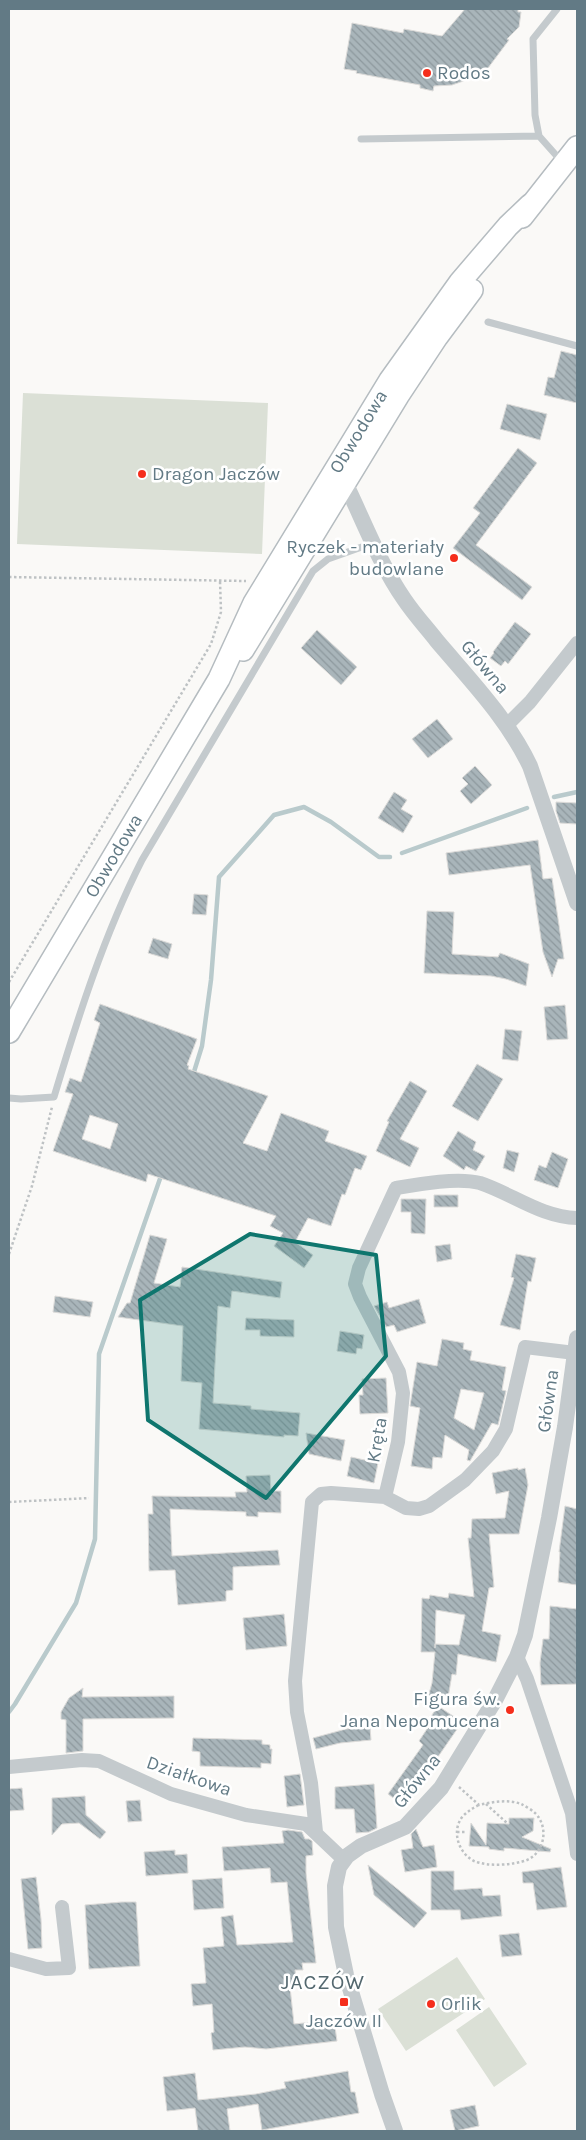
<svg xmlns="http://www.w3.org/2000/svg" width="586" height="2140" viewBox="0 0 586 2140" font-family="Karla,sans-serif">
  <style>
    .pitch { fill: #dbe0d6 }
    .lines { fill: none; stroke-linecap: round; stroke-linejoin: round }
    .stream { stroke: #b9cacc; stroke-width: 4.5 }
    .building { fill: url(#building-back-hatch); stroke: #dcdbd9; fill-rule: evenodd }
    .primary-casing { stroke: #b5bcc0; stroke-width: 24 }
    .path { stroke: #bec2c4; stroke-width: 2.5; stroke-dasharray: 2.5 2.5; stroke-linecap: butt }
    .service { stroke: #c4cacd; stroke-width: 7 }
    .minor { stroke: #c4cacd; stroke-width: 14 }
    .tertiary { stroke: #c4cacd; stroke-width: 16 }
    .primary { stroke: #fff; stroke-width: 21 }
    .marked { fill: #0f766e; fill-opacity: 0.2; stroke: #0f766e; stroke-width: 4; stroke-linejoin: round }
    .poi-dot { fill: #f52e1c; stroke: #fff; stroke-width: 2 }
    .labels { text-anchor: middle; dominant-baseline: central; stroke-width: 5; stroke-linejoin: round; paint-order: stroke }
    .poi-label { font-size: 19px; fill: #627a85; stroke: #fff; text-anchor: start }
    .street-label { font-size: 19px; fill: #627a85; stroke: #fff }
    .quarter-label { font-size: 21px; letter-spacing: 1px; fill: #54686f; stroke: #fff }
  </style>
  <defs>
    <pattern id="building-back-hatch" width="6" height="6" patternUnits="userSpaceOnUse" patternTransform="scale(1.25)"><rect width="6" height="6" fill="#a9b5ba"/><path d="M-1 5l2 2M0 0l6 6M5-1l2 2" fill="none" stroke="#8d989d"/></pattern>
  </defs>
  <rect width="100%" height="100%" fill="#faf9f7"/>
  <path class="pitch" d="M23,393L268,403L262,554L17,544Z
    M457,1957L485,1999L406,2051L378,2009Z
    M489,2007L527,2064L494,2087L456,2030Z"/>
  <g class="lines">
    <path class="stream" d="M554,797L577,792
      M402,853L527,808
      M193,1075L202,1046L211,980L219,877L274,815L304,807L331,822L379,857H390
      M9,1712L15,1704L76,1603L95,1539L99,1354L162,1173"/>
  </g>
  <path class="building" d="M465,9H518V12H521L519,27L507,39L509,40L485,72L482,70L469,79L452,85L434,86L433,91L420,88V85L356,73L357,71L344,69L352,23L403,33L404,29L442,36Z
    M561,351L577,355V403L544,395L548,377L554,378Z
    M507,404L547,414L540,440L500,429Z
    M518,448L537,463L476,545L532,587L522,600L453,548L480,513L473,508Z
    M515,622L531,634L508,664L505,661L501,666L490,658L494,653L493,652Z
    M317,630L357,667L341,685L301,648Z
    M437,719L453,739L428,758L412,739Z
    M475,766L492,785L471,804L460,791L468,784L462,778Z
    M394,792L407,800L401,809L413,816L403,833L378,818Z
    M556,802L577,803V824L560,823L556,811Z
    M538,840L543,879L552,878L564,959H558L552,977L543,952L530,865L449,875L446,853Z
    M194,894L208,895L206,915L192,914Z
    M427,911L454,912L452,954L498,957L500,953L529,964L526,986L506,979L491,976L424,973Z
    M153,938L172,944L168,959L148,953Z
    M100,1004L197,1039L187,1065L189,1066L188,1069L268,1096L243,1143L267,1151L281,1113L329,1131L325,1141L367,1156L361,1170L355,1168L345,1195L342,1194L331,1226L308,1218L295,1242L313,1255L304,1268L274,1246L283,1233L270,1226L276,1216L148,1174L146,1182L53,1151L73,1094L65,1092L70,1078L81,1082L100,1023L94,1020ZM90,1115L118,1124L110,1149L82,1139Z
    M565,1005L568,1039L547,1040L544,1007Z
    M505,1029L522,1031L518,1061L502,1059Z
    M477,1064L503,1079L478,1121L452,1106Z
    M410,1081L427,1091L400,1139L419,1148L410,1167L376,1151L389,1122L387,1121Z
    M458,1131L476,1142L473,1150L485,1156L476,1171L466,1166L464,1170L443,1156Z
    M507,1150L519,1153L514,1172L503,1168Z
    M552,1152L568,1159L558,1188L534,1180L539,1165L546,1168Z
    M434,1195H458V1207H434Z
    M401,1199H426L425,1234L411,1233V1212H401Z
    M150,1235L167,1239L154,1283L180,1287L182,1267L282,1282L280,1298L232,1291L230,1308L218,1306L213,1403L251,1406V1409L300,1413L298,1436L284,1435V1437L199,1429L202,1383L181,1381L183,1326L118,1317L127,1303H130Z
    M450,1244L452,1259L437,1262L435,1246Z
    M516,1254L536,1258L531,1282L528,1281L520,1330L500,1325L514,1278L511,1277Z
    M55,1296L93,1302L90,1317L53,1312Z
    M419,1299L426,1323L397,1332L394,1325L386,1327L374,1306L387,1302L389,1308Z
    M246,1318L294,1320V1337L260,1336V1330H245Z
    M340,1331L364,1335L362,1349L357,1348L356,1354L337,1351Z
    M442,1339L464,1343L463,1349L472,1351L470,1360L506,1367L502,1390L506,1391L498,1425L492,1423L470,1461L467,1460L469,1450L445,1435L442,1458L433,1457L432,1469L411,1466L420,1408L410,1406L417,1362L437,1366ZM461,1389L484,1393L474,1430L454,1418Z
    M386,1378L388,1413L360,1414L359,1395H363L362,1379Z
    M306,1433L345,1440L341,1461L309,1454Z
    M351,1457L378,1463L374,1483L347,1476Z
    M518,1468V1470L525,1468L528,1485L519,1534H489L494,1587L489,1588L482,1631L501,1635L496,1662L458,1654L456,1675L452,1674L447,1704L427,1701L432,1683L435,1652H421L422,1598L429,1599L430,1595L448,1598L449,1593L474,1597L468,1538H471L472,1519L505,1518L509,1491L496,1494L492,1473ZM436,1610L465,1615L459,1645L435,1644V1648Z
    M270,1475L271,1491H281V1513L258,1512V1517L246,1516V1512L170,1509L172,1556L278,1550L280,1565L233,1567V1590L226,1591V1601L178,1605L175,1570L149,1571L148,1514H153L152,1496L236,1497L235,1492H247L246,1476Z
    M565,1506L577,1509V1585L558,1582L560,1552H559Z
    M550,1606L577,1609V1684L541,1685L540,1663L543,1639H549Z
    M284,1614L287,1646L246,1650L243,1618Z
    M83,1688L82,1697L174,1696V1718L83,1719V1751L66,1753V1720L61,1719V1712L69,1698Z
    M438,1706L462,1722L404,1806L388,1794L423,1745L419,1741L429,1726L426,1724Z
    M370,1727L371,1740L340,1743L316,1749L313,1738L346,1729Z
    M193,1738L262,1740V1744L270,1745V1749H272L271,1764L261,1763V1768L200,1766V1752L192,1751Z
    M300,1774L304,1805L287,1807L284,1776Z
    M374,1784L377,1828L369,1832L356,1833L354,1809H335V1787Z
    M22,1788L24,1810L9,1811V1789Z
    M85,1796L86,1815L106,1832L100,1839L79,1823L62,1824L52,1835V1798Z
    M140,1800L142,1821L128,1822L126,1801Z
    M509,1818H534L533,1831L522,1837L551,1849L550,1852L504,1848V1851L489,1849V1847L469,1846L471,1823L486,1845L487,1823L509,1824Z
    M416,1829L423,1847L434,1845L437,1867L405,1872L401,1850L413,1848L411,1834Z
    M288,1830L302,1832L305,1839H309L312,1841L313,1855L306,1856V1873L316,1963H302L303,1970H295L297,1986L290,1987L294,2024L334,2020L337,2041L266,2049L245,2047L213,2050L211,2033L214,2032L212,2004L193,2006L191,1984L206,1983L203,1948L224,1946L221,1917L233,1915L237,1945L293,1942L287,1882L271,1883L270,1868L224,1871L222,1847L284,1843L282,1831Z
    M175,1850V1855L187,1854L188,1873L146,1876L144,1852Z
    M368,1865L427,1913L414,1928L374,1895Z
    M561,1867L567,1907L537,1910L533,1883H523L522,1872Z
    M431,1871H454V1890L482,1888L483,1896L500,1895L502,1916L461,1920L460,1910H431Z
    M36,1877L41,1919L42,1948L28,1949L21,1879Z
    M222,1878L224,1908L194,1910L192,1880Z
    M122,1902H136L140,1966L89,1969L85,1905Z
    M519,1933L522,1955L502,1957L499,1935Z
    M348,2071L351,2092H355L359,2113L262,2130L258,2104L227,2109L230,2131H198L195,2108L167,2111L163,2077L195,2073L198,2100L256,2094L286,2088L284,2082Z
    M475,2105L479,2126L455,2131L450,2110Z"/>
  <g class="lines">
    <defs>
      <g id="primary">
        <path d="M522,217L577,147"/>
        <path d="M243,650L398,396L437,337L472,290"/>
        <path id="s1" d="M9,1032L219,679L254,603L390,380L460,282L508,226L530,205"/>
      </g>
    </defs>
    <use href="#primary" class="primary-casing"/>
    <path class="path" d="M9,577L246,581
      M9,982L211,644L221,612L220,581
      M9,1254L32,1186L52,1107
      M9,1502L89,1498
      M459,1787L479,1805C492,1802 508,1799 521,1804C527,1807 536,1812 539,1818C548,1832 543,1853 527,1860C514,1865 488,1867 474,1861C458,1853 451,1830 463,1816C468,1811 473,1808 479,1805
      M486,1804L507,1823
      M457,1832H466"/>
    <path class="service" d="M557,9L533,39L535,115L539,136L563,163
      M361,139L539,136
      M488,322L577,346
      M9,1098L21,1099L54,1097C78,1017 104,935 142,860L313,571L328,559L373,543"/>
    <path class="minor" d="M507,725L530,702L577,643
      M385,1497L398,1442L403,1393L399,1372L360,1297L355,1284L359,1268L396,1188C419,1184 458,1177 480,1183C513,1194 541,1217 577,1218
      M517,1657L527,1679L572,1813L577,1854
      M9,1767L82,1760L99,1761L171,1794L246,1815L306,1824L344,1860
      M316,1832L311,1783L297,1712L295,1681L312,1502L321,1494L331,1493L385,1497L406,1508L419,1509L429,1506L465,1480L493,1451L506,1429L525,1347L575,1353
      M9,1959L46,1969L69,1968L62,1907"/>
    <path class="tertiary" d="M337,477L344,483L349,491C366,527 381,566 404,599C414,614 426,627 437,641C471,681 507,718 530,766L577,903
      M395,2131L382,2094L346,1975L336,1927L335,1886L339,1867L347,1856L361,1846L405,1827L441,1788L495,1700L517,1657L525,1635L549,1518L565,1427L577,1338"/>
    <use href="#primary" class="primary"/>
  </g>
  <path class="marked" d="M250,1234L376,1255L386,1356L266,1498L148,1420L140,1300Z"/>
  <g class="poi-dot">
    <circle cx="427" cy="73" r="5"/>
    <circle cx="142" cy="474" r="5"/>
    <circle cx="454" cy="558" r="5"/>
    <circle cx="510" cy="1710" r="5"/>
    <rect x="339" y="1997" width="10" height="10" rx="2.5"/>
    <circle cx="431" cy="2004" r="5"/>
  </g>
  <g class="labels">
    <g class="poi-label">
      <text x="437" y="73">Rodos</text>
      <text x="152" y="474">Dragon Jaczów</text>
      <text x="444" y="547" text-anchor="end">Ryczek - materiały<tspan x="444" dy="22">budowlane</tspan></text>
      <text x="500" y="1699" text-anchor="end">Figura św.<tspan x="500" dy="22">Jana Nepomucena</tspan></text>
      <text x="441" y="2004">Orlik</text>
      <text x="344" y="2021" text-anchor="middle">Jaczów II</text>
    </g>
    <g class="street-label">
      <text stroke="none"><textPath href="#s1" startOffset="695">Obwodowa</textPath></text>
      <text transform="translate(485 667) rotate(50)">Główna</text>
      <text stroke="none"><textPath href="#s1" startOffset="205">Obwodowa</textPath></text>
      <text transform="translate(548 1401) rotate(-82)">Główna</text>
      <text transform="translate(377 1440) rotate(-80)">Kręta</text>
      <text transform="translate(189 1776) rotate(19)">Działkowa</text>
      <text transform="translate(417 1781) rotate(-51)">Główna</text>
    </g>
    <g class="quarter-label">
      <text x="323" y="1982">JACZÓW</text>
    </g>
  </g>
  <rect width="586" height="2140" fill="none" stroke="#627a85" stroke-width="20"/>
</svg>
